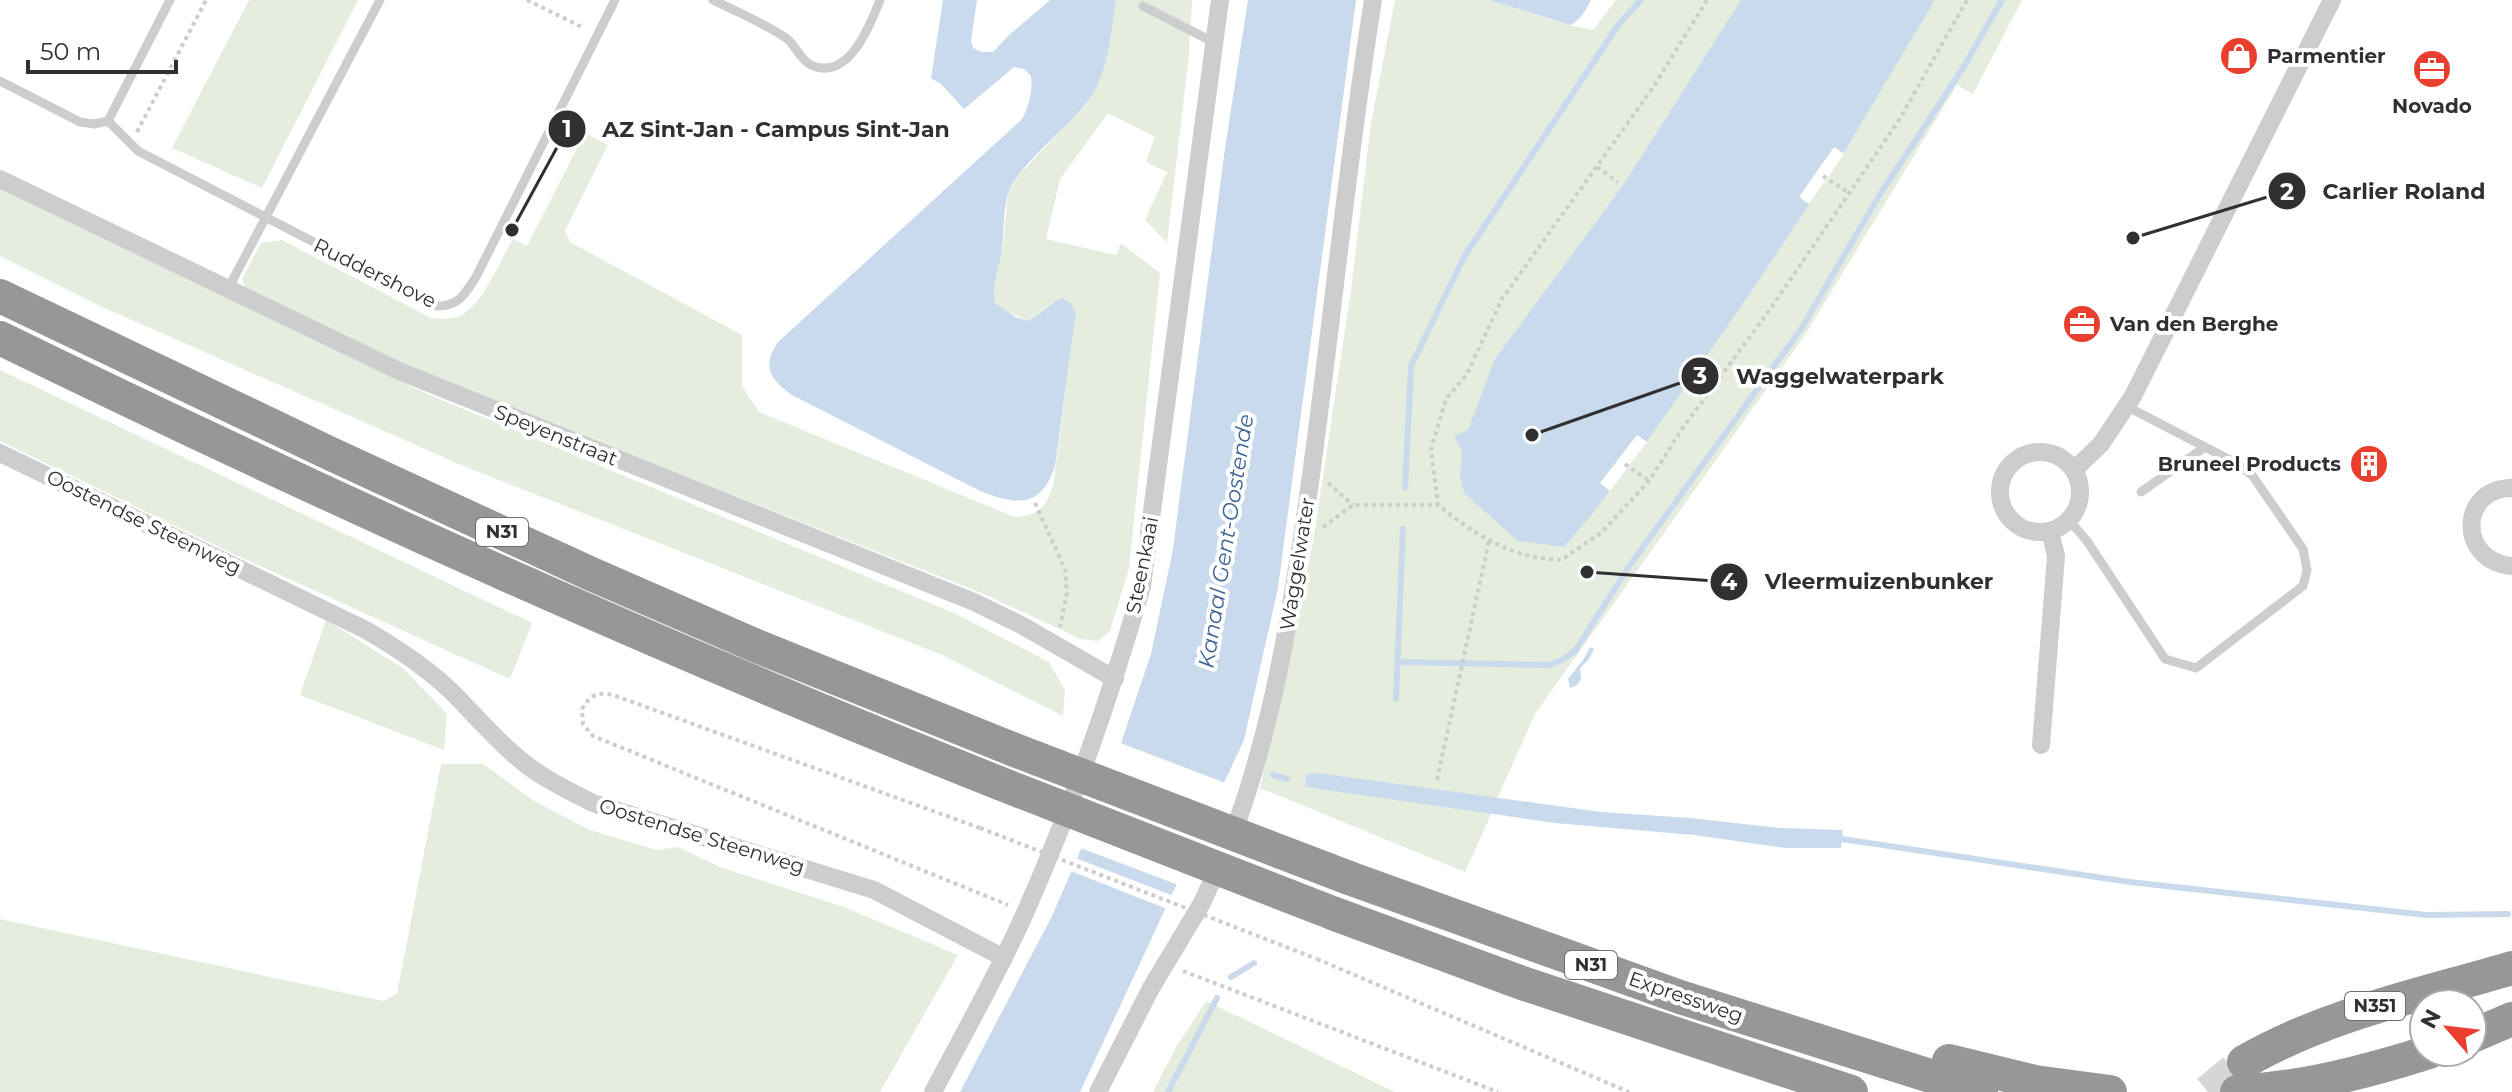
<svg xmlns="http://www.w3.org/2000/svg" width="2512" height="1092" viewBox="0 0 2512 1092" font-family="Montserrat,sans-serif">
  <style>
    .green { fill: #e4edde }
    .water { fill: #cadaed }
    .pier { fill: #fff }
    .lines { fill: none; stroke-linecap: round; stroke-linejoin: round }
    .stream { stroke: #cadaed; stroke-width: 6 }
    .highway-tunnel { stroke: #d6d6d6; stroke-width: 34; stroke-dasharray: 34 17; stroke-linecap: butt }
    .path { stroke: #cdcdcd; stroke-width: 4; stroke-dasharray: 4 4; stroke-linecap: butt }
    .lane { stroke: #cdcdcd; stroke-width: 9 }
    .street { stroke: #cdcdcd; stroke-width: 18 }
    .highway { stroke: #979797; stroke-width: 34 }
    .path-bridge { stroke: #cdcdcd; stroke-width: 4; stroke-dasharray: 4 4; stroke-linecap: butt }
    .highway-bridge { stroke: #979797; stroke-width: 34 }
    .labels { text-anchor: middle; dominant-baseline: central; stroke-width: 8; stroke-linejoin: round; paint-order: stroke }
    .shield { fill: #fff; stroke: #6e6e6e; stroke-width: 2 }
    .shield-label { font-size: 18px; font-weight: bold; fill: #303030 }
    .poi-label { font-size: 20px; font-weight: bold; fill: #303030; stroke: #fff; text-anchor: start }
    .street-label { font-size: 20px; fill: #303030; stroke: #fff }
    .water-label { font-size: 22px; font-style: italic; fill: #3b6495; stroke: #fff }
    .leader { fill: none; stroke: #303030; stroke-width: 3 }
    .callout-dot { fill: #303030; stroke: #fff; stroke-width: 3 }
    .mark-label { font-size: 24px; text-anchor: middle; font-weight: bold; fill: #fff }
    .callout-label { font-size: 22px; text-anchor: middle; font-weight: bold; fill: #303030; stroke: #fff; stroke-width: 8; stroke-linejoin: round; paint-order: stroke }
  </style>
  <rect width="100%" height="100%" fill="#fff"/>
  <path class="green" d="M249,0H358L262,188L172,148Z
    M1116,0H1192L1189,54L1167,243L1145,220L1167,172L1146,162L1155,137L1108,113L1060,179L1046,239L1116,255L1121,243L1160,273L1129,568L1110,631L1098,641L1081,639L979,592L402,365L246,291L242,279L261,243L282,240L431,318C442,319 454,320 463,314C483,303 501,259 513,239L527,246L585,133L608,145L565,231L570,242L742,335V386L759,412L1015,517C1039,515 1045,508 1053,486L1076,313L1053,302L1035,317L1028,321L1000,309L995,303L992,290L1002,254L1008,194L1018,176L1084,106L1096,88L1104,65Z
    M1395,0H1489L1565,24L1593,30L1616,0H2022L1973,94L1957,85L1805,335L1535,714L1497,799L1319,773L1306,775L1305,787L1492,812L1465,872L1260,788L1313,542L1351,290L1371,123Z
    M0,189L425,393L954,613L1049,662L1065,690L1063,716L942,655L459,464L100,306L0,256Z
    M0,370L532,623L510,679L229,552L0,441Z
    M326,620L403,668L447,714L444,750L300,695Z
    M441,764H483L534,801L590,830L657,850L678,847L720,867L844,907L958,955L880,1092H0V919L383,1001L397,994Z
    M1206,1001L1395,1092H1153L1175,1049Z"/>
  <path class="water" d="M943,0H977L971,41L973,48L982,52H993L1007,37L1050,0H1116C1111,29 1109,64 1095,90C1075,125 1020,160 1008,194C1003,210 1004,232 1002,249C1000,268 991,283 995,303L1015,317L1028,321C1041,315 1049,303 1062,298L1071,304L1076,313L1055,466C1041,509 1016,505 980,491L792,395C769,379 762,366 778,342L1022,119C1029,107 1033,90 1031,76L1024,69L1014,67L964,109L941,84L931,78Z
    M1248,0H1356L1278,588L1244,740L1080,1092H960L1052,916L1101,803L1151,654L1173,549L1225,148Z
    M1489,0H1591C1586,10 1580,21 1570,25Z
    M1741,0H1935L1844,152L1749,295L1648,440L1593,513L1564,547L1518,541L1464,493L1460,477L1462,451L1454,436L1468,430L1495,359L1624,184Z
    M1590,647L1594,649L1589,659L1580,668L1581,680L1576,686L1570,688L1568,679L1583,660Z
    M1319,773L1601,812L1690,818L1781,828L1843,830L1841,848H1786L1694,835L1555,823L1305,787L1306,774Z"/>
  <path class="pier" d="M1834,147L1844,154L1809,204L1799,197Z
    M1637,435L1647,442L1610,491L1600,483Z
    M1118,742L1228,784L1181,886L1078,847L1097,802Z
    M1073,857L1176,897L1170,910L1068,870Z"/>
  <g class="lines">
    <path class="stream" d="M1405,487L1411,366L1464,257L1619,24L1641,0
      M1397,662L1550,665L1564,659L1575,651L1630,565L1801,329L1879,196L1963,68L2002,0
      M1396,699L1403,529
      M1273,775L1287,779
      M1842,839L2130,882L2426,915L2508,914
      M1231,977L1254,963
      M1168,1092L1217,998"/>
    <path class="highway-tunnel" d="M2208,1092L2244,1062"/>
    <path class="path" d="M527,0L584,28
      M1707,0L1652,89L1502,299L1467,374L1446,399L1431,449L1438,505C1463,525 1491,545 1522,554C1535,558 1549,559 1561,560L1602,532L1649,481L1682,429L1771,308L1899,120L1967,0
      M137,132L206,0
      M1597,167L1618,182
      M1823,176L1849,193
      M1625,464L1649,481
      M1328,483L1353,505
      M1035,503L1065,569L1067,593L1060,627
      M1323,527L1353,505H1438
      M1437,780L1489,541
      M980,828L613,695C598,691 589,696 582,709L583,724L593,736L1008,905
      M1317,959L1629,1092
      M1183,971L1498,1092"/>
    <path class="lane" d="M713,0C737,12 764,23 786,38C796,45 799,59 811,65C848,82 870,26 880,0
      M1143,6L1213,42
      M0,81L80,122L94,124L108,121L170,0
      M108,121L138,151L437,306C459,306 465,294 476,277L615,0
      M228,289L380,0
      M2141,492L2205,447
      M2069,520L2087,541L2165,659L2196,668L2303,586L2307,570L2303,549L2252,475L2232,461L2126,406"/>
    <path class="street" d="M0,179L399,371L974,602L1023,626L1115,679
      M2000 492a40 40 0 1 1 80 0a40 40 0 1 1-80 0Z
      M0,453L366,630C397,648 426,667 452,692C474,714 494,738 518,758C540,777 567,790 593,803L874,890L1004,958
      M2074,470L2101,444L2133,396L2332,0
      M2512,488C2459,488 2457,561 2512,566
      M2041,745L2056,556L2050,531
      M1231,839C1272,731 1290,618 1307,504C1331,336 1346,167 1373,0
      M933,1092C964,1033 998,974 1025,913C1072,807 1110,698 1142,586L1220,0
      M1098,1092L1151,988L1202,903L1220,863"/>
    <path class="highway" d="M0,296L329,453L589,573L759,647L1012,749
      M0,338C328,498 660,648 999,783
      M1349,878L1680,997L1981,1092
      M1335,914L1522,983L1851,1092
      M2472,1036L2512,1019
      M1949,1061L2035,1082L2110,1092
      M2244,1062C2327,1014 2421,995 2512,968
      M2237,1092C2303,1088 2366,1072 2429,1052"/>
    <path class="path-bridge" d="M980,828L1317,959"/>
    <path class="highway-bridge" d="M1012,749L1349,878
      M999,783L1335,914"/>
  </g>
  <defs>
    <symbol id="shop-disc" viewBox="-11 -11 22 22"><circle r="9.5" fill="#ea3e2f" stroke="#fff"/><path d="M-5-2.5h2.3a2.7 3.5 0 0 1 5.4 0H5L5.5 6h-11ZM-1.5-2.5h3a1.5 2.3 0 0 0-3 0Z" fill="#fff"/></symbol>
    <symbol id="office-disc" viewBox="-11 -11 22 22"><circle r="9.5" fill="#ea3e2f" stroke="#fff"/><path d="M-6-3h4V-5.5h4V-3h4V5H-6ZM-1-4.5V-3h2v-1.5ZM-6 0V1H6V0Z" fill="#fff"/></symbol>
    <symbol id="building-disc" viewBox="-11 -11 22 22"><circle r="9.5" fill="#ea3e2f" stroke="#fff"/><path d="M-4-6H4V6H1V3H-1V6H-4ZM-2.5-4.3h1.7v1.8h-1.7ZM.8-4.3h1.7v1.8H.8ZM-2.5-1h1.7V.8h-1.7ZM.8-1h1.7V.8H.8Z" fill="#fff"/></symbol>
  </defs>
  <g fill-rule="evenodd">
    <use href="#shop-disc" x="2217" y="34" width="44" height="44"/>
    <use href="#office-disc" x="2410" y="47" width="44" height="44"/>
    <use href="#office-disc" x="2060" y="302" width="44" height="44"/>
    <use href="#building-disc" x="2347" y="442" width="44" height="44"/>
  </g>
  <g class="labels">
    <g class="shield">
      <rect x="476" y="518" width="52" height="28" rx="6"/>
      <rect x="1565" y="951" width="52" height="28" rx="6"/>
      <rect x="2345" y="992" width="60" height="28" rx="6"/>
    </g>
    <g class="shield-label">
      <text x="502" y="532">N31</text>
      <text x="1591" y="965">N31</text>
      <text x="2375" y="1006">N351</text>
    </g>
    <g class="poi-label">
      <text x="2267" y="56">Parmentier</text>
      <text x="2432" y="106" text-anchor="middle">Novado</text>
      <text x="2110" y="324">Van den Berghe</text>
      <text x="2341" y="464" text-anchor="end">Bruneel Products</text>
    </g>
    <g class="street-label">
      <text transform="translate(375 273) rotate(26)">Ruddershove</text>
      <text transform="translate(556 435) rotate(22)">Speyenstraat</text>
      <text transform="translate(144 522) rotate(26)">Oostendse Steenweg</text>
      <text transform="translate(1297 564) rotate(-81)">Waggelwater</text>
      <text transform="translate(1142 565) rotate(-79)">Steenkaai</text>
      <text transform="translate(702 836) rotate(17)">Oostendse Steenweg</text>
      <text transform="translate(1686 997) rotate(19)">Expressweg</text>
    </g>
    <g class="water-label">
      <text transform="translate(1226 541) rotate(-81)">Kanaal Gent-Oostende</text>
    </g>
  </g>
  <path class="leader" d="M512 230L567 129M2133 238L2287 191M1532 435L1700 376M1587 572L1729 582"/>
  <g class="callout-dot">
    <circle cx="512" cy="230" r="8"/>
    <circle cx="2133" cy="238" r="8"/>
    <circle cx="1532" cy="435" r="8"/>
    <circle cx="1587" cy="572" r="8"/>
    <circle cx="567" cy="129" r="20"/>
    <circle cx="2287" cy="191" r="20"/>
    <circle cx="1700" cy="376" r="20"/>
    <circle cx="1729" cy="582" r="20"/>
  </g>
  <g class="mark-label">
    <text x="567" y="137">1</text>
    <text x="2287" y="200">2</text>
    <text x="1700" y="384">3</text>
    <text x="1729" y="590">4</text>
  </g>
  <g class="callout-label">
    <text x="776" y="137">AZ Sint-Jan - Campus Sint-Jan</text>
    <text x="2404" y="199">Carlier Roland</text>
    <text x="1840" y="384">Waggelwaterpark</text>
    <text x="1879" y="589">Vleermuizenbunker</text>
  </g>
  <g transform="translate(2448 1028) rotate(298)"><circle r="38" fill="#ffffff" stroke="#acacac" stroke-width="2"/>
  <path d="M0-6L14 30L0 20L-14 30Z" fill="#ea3e2f"/>
  <text y="-12" font-size="22" font-weight="bold" text-anchor="middle" fill="#303030">N</text>
  </g>
  <path d="M28 60v12h148v-12" fill="none" stroke="#303030" stroke-width="4"/>
  <text x="40" y="60" font-size="24" fill="#303030" stroke="#ffffff" stroke-width="6" paint-order="stroke">50 m</text>
</svg>
